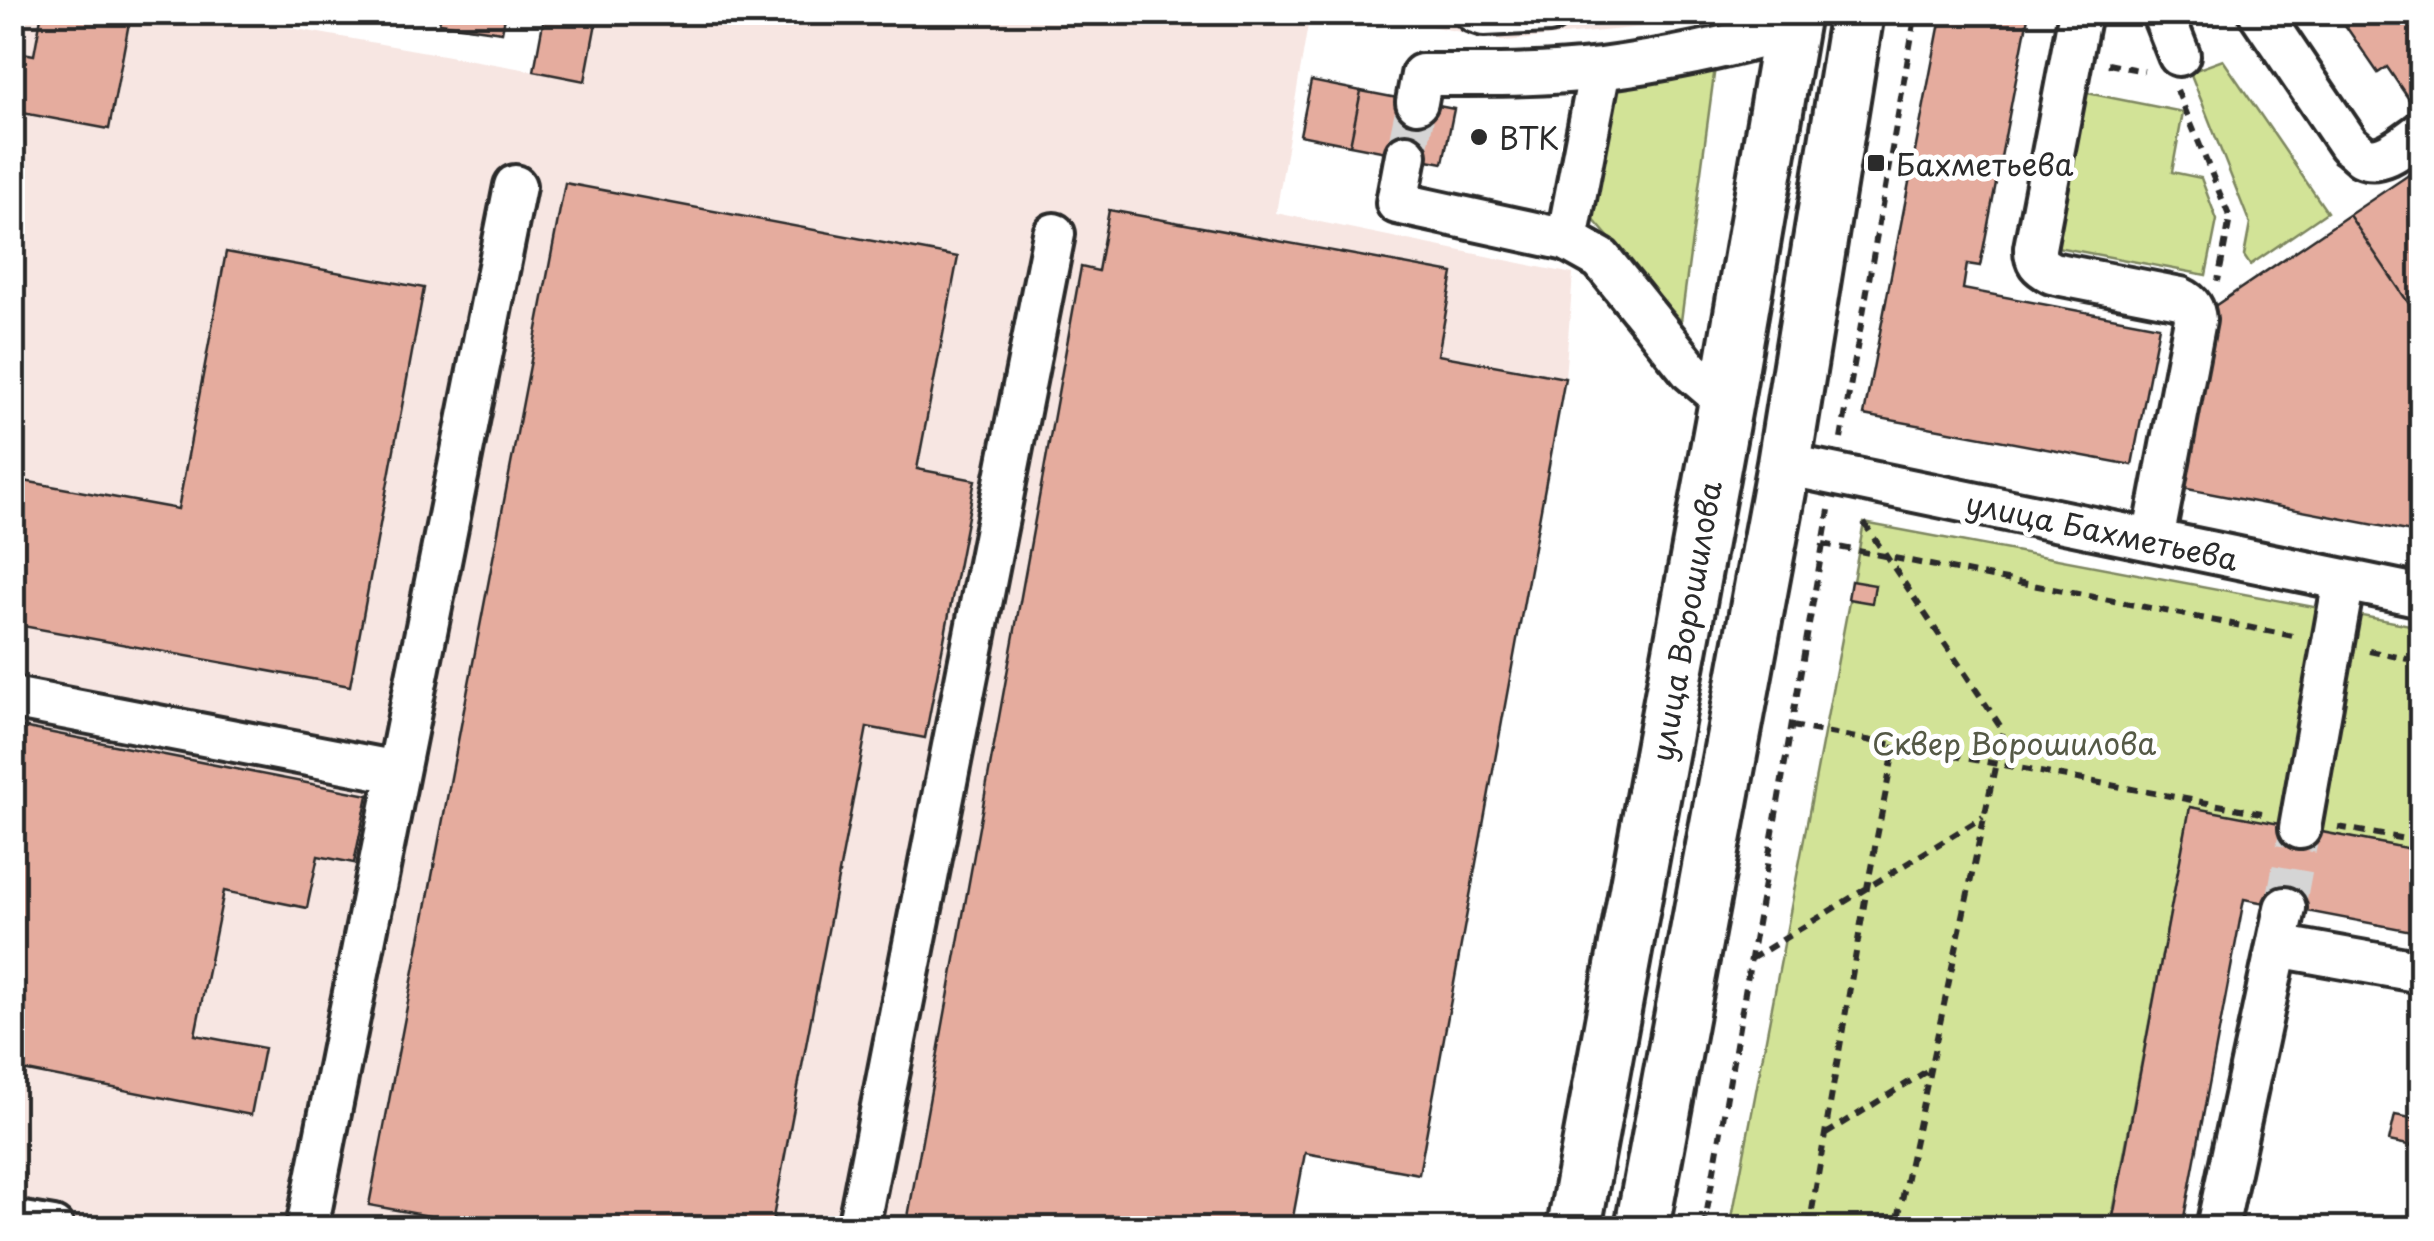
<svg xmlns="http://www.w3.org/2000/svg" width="2434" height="1241" viewBox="0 0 2434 1241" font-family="'Playpen Sans',sans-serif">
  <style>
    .built { fill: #f7e6e2 }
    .green { fill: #d2e397; stroke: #7e8761; stroke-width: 2.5 }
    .building { fill: #e5ac9e; stroke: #2b2b2b; stroke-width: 2.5 }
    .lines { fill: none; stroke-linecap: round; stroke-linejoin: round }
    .minor-tunnel { stroke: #d5d5d5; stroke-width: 40; stroke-dasharray: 40 20; stroke-linecap: butt }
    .minor-casing { stroke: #2b2b2b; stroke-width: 48 }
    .major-casing { stroke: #2b2b2b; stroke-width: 60 }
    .path { stroke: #2b2b2b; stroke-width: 6; stroke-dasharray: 10 8; stroke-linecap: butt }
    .minor { stroke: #fff; stroke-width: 40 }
    .major { stroke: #fff; stroke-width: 52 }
    .poi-dot { fill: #2b2b2b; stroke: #fff; stroke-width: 4 }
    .labels { text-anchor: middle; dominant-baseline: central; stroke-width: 10; stroke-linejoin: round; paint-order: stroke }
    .poi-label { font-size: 30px; fill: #2b2b2b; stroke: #fff; text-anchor: start }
    .street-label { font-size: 30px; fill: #2b2b2b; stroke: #fff }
    .park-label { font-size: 30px; fill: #555946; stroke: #fff }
  </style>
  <rect width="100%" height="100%" fill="#fff"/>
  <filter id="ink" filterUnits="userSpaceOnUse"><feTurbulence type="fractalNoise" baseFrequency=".01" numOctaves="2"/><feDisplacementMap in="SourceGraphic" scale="20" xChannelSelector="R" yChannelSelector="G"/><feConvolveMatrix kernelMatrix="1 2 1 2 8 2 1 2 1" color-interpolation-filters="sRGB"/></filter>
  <g filter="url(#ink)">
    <path class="built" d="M12,13H206L585,80L598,13H1310L1276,213L1573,274L1565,378L1419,1174L1305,1153L1291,1228H13Z
      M1366,13H1740L1739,17L1505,41Z"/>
    <path class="green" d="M2223,60L2327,212L2250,265L2244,256L2250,224L2190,72Z
      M1715,67L1681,321L1586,211L1608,78Z
      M2087,93L2183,112L2172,172L2201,178L2217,220L2206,275L2057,247Z
      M1864,523L2421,627V851L2190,808L2110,1228H1730Z"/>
    <path class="building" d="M42,12H131L109,129L12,111V51L34,55Z
      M442,12H506L502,32L439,23Z
      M545,12H598L585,81L534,71Z
      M1942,12H2029L1980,266L1967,264L1963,289L2159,326L2132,465L1864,415Z
      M2336,12H2422V94L2410,101L2387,67L2378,73Z
      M1311,81L1361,91L1350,145L1300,135Z
      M1361,91L1454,109L1443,163L1350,145Z
      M2422,166V323L2349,215Z
      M565,183L958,257L917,469L975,480L925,738L867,727L771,1228H495L369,1205Z
      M1109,210L1453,273L1438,355L1565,378L1419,1174L1305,1153L1291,1228H906L1081,267L1098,271Z
      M2349,215L2422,323V534L2177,487L2197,318Z
      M226,252L424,288L350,686L12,624L13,479L178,509Z
      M1851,581L1875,585L1872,603L1848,599Z
      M12,725L368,795L354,863L318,856L307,908L224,891L195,1035L264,1048L251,1115L12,1068Z
      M2190,807L2422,851V933L2244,899L2182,1228H2111Z
      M2395,1115L2422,1120V1148L2389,1141Z"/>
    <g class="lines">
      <path class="minor-tunnel" d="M1406,155L1417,102
        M2285,908L2300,828"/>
      <defs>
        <path id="minor" d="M1475,12L1484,15L1549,12
          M2080,12L2035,248C2035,262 2039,266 2052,273L2180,298C2191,303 2194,309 2195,320L2153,540
          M2162,12L2179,55
          M2259,12L2349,145C2351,146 2361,155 2362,156C2382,166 2406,143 2422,132
          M1417,102L1422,75C1481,75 1542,76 1600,69C1663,61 1730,47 1790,29
          M1406,155L1397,203L1567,240L1601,259L1691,371L1726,401
          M1567,240L1600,69
          M1784,464L2422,596
          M12,698L397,772
          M2300,828L2344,580
          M2277,946L2285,908
          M12,1221L53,1228
          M307,1228L515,186
          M858,1228L1054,234
          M2217,1228L2277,946L2422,972"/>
        <path id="major" d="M1574,1228L1726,401L1793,12
          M1642,1228L1784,464L1857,12"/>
      </defs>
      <use href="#minor" class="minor-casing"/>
      <use href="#major" class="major-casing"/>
      <path class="path" d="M2108,64L2144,71
        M2177,90L2230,218L2218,281
        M1841,439L1916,12
        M1864,523L2003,730L1896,1228
        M1823,544L2298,637
        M2369,651L2422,662
        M1792,726L2267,814
        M2338,827L2422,842
        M1751,959L1983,817
        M1826,1134L1930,1069
        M1704,1228L1829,510
        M1809,1228L1867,888L1895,745"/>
      <use href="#minor" class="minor"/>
      <use href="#major" class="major"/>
    </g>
  </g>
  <g class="poi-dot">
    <circle cx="1479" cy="137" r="10"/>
    <rect x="1866" y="153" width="20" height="20" rx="5"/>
  </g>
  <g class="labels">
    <g class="poi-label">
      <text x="1499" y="137">ВТК</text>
      <text x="1896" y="163">Бахметьева</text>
    </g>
    <g class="street-label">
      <text transform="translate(2102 530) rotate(12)">улица Бахметьева</text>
      <text transform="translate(1685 621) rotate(-80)">улица Ворошилова</text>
    </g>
    <g class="park-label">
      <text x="2014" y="742">Сквер Ворошилова</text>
    </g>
  </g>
  <rect width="2434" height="1241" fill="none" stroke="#fff" stroke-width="50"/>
  <rect x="25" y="25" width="2384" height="1191" fill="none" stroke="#2b2b2b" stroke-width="4" filter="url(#ink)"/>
</svg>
